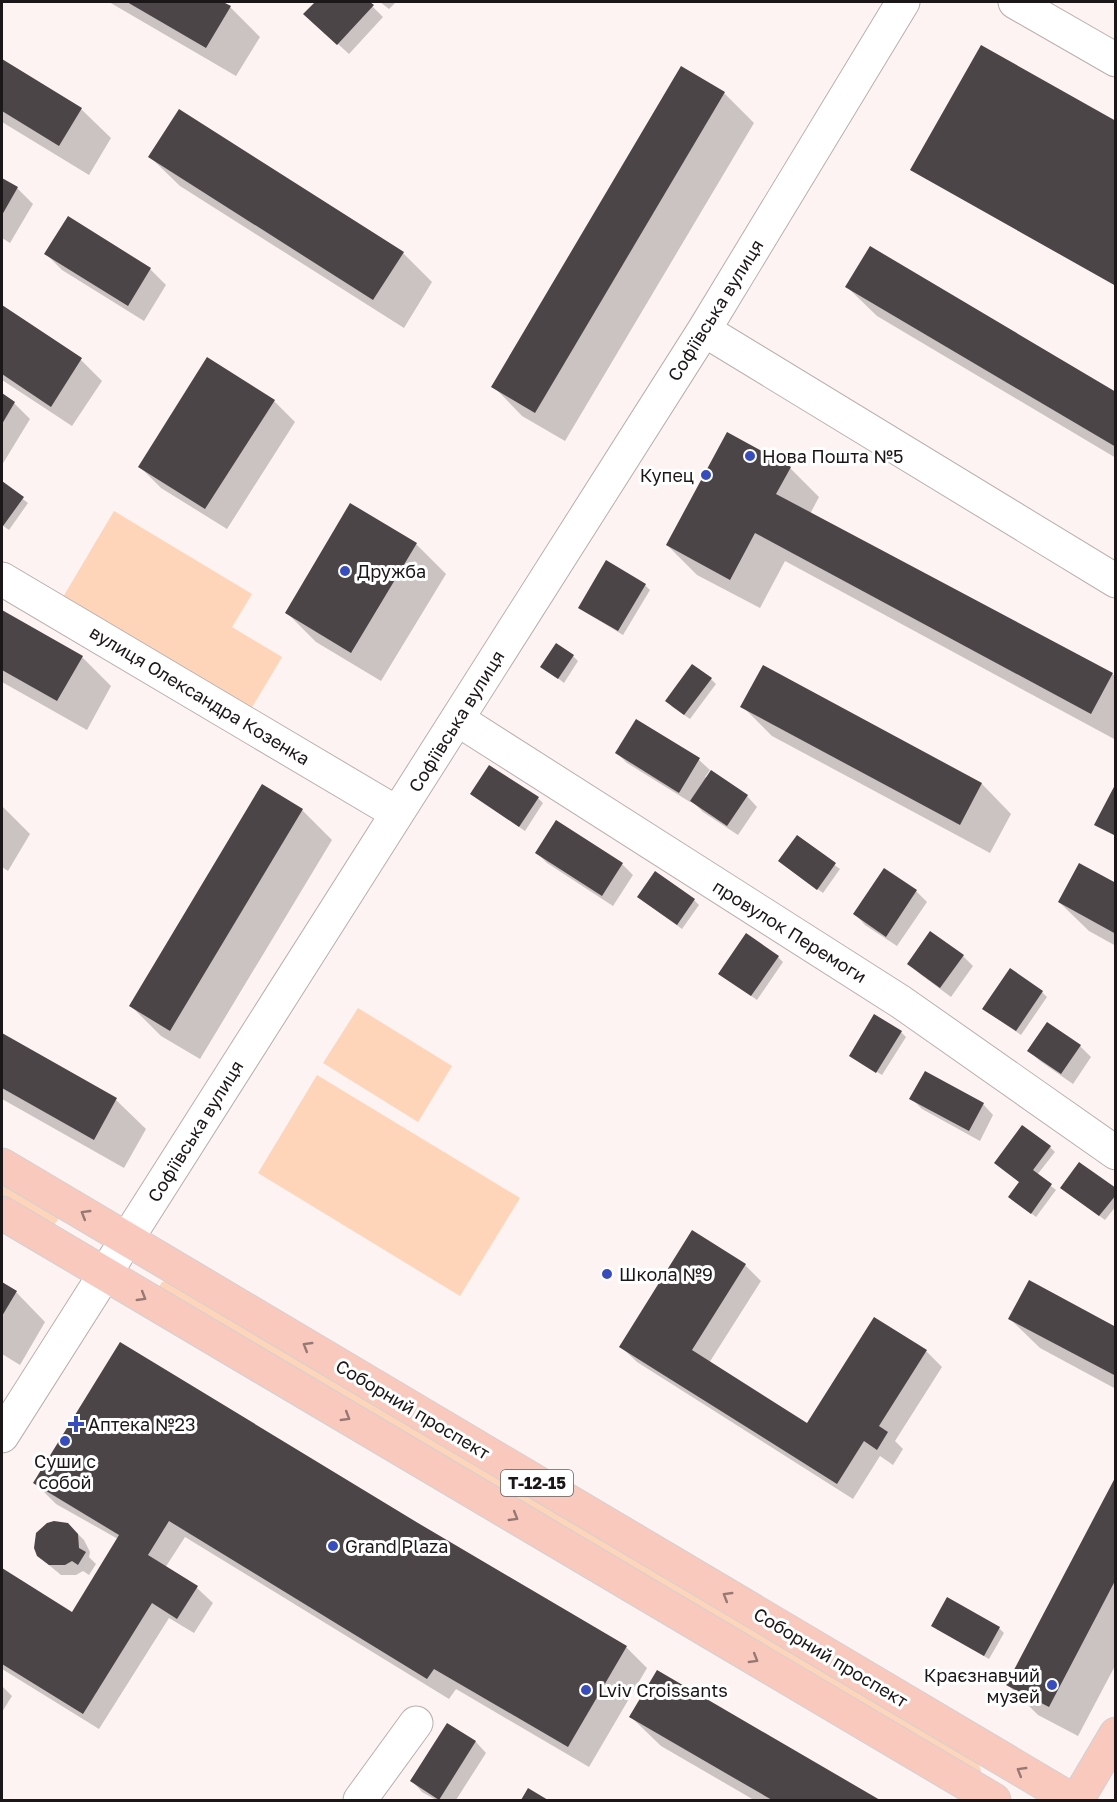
<svg xmlns="http://www.w3.org/2000/svg" width="1117" height="1802" viewBox="0 0 1117 1802" font-family="'Golos Text',sans-serif">
  <style>
    .green { fill: #ffd5ba }
    .shadow { fill: #0003 }
    .building { fill: #4c4548 }
    .lines { fill: none; stroke-linecap: round; stroke-linejoin: round }
    .minor-casing { stroke: #b9afaf; stroke-width: 35 }
    .major-casing { stroke: #d1d1d1; stroke-width: 35 }
    .minor { stroke: #fff; stroke-width: 33 }
    .major { stroke: #fac9bd; stroke-width: 33 }
    .oneway { stroke: #967973 }
    .poi-dot { fill: #374cbe; stroke: #fff; stroke-width: 2 }
    .labels { text-anchor: middle; dominant-baseline: central; stroke-width: 6; stroke-linejoin: round; paint-order: stroke }
    .shield { fill: #fff; stroke: #5f5d5d; stroke-width: 1.5 }
    .shield-label { font-size: 16px; font-weight: bold; fill: #1b1718 }
    .street-label { font-size: 18px; fill: #1b1718; stroke: #fff }
    .poi-label { font-size: 18px; fill: #1b1718; stroke: #fff; text-anchor: start }
  </style>
  <rect width="100%" height="100%" fill="#fef3f3"/>
  <path class="green" d="M114,511L252,594L232,627L282,657L251,709L63,597Z
    M358,1008L452,1066L418,1122L323,1063Z
    M317,1075L520,1198L460,1296L258,1173Z
    M2,1176L59,1218L54,1225L47,1226L2,1200Z
    M172,1280L979,1764L981,1771L978,1775L157,1290L162,1282Z"/>
  <path class="shadow" d="M109,2H221L230,7L260,37L236,76Z
    M317,2H368L383,17L349,54L305,14Z
    M380,2H396L389,9Z
    M2,61L81,109L111,138L89,175L2,122Z
    M724,93L754,123L565,441L522,416L493,386Z
    M150,157L403,253L432,282L404,328L180,186Z
    M2,179L17,188L33,204L10,243L2,238Z
    M46,254L150,269L166,285L144,321L62,270Z
    M847,287L1116,394V458L877,316Z
    M2,307L81,360L102,381L72,426L2,380Z
    M2,395L14,403L30,419L2,465Z
    M274,401L295,422L227,529L161,488L140,467Z
    M790,468L819,497L810,514L1112,674L1116,677V740L785,561L760,608L697,575L667,545Z
    M2,483L28,503L9,530L2,525Z
    M416,544L446,574L381,681L316,642L287,613Z
    M645,585L650,590L623,635L585,612L580,607Z
    M2,612L82,657L111,686L87,730L2,682Z
    M573,656L578,661L564,683L542,666Z
    M764,667L982,784L1011,814L990,853L772,736L742,706Z
    M711,679L716,684L690,719L671,706Z
    M617,753L699,760L710,770L705,777L747,796L757,807L738,835L703,812L691,800L690,802L627,763Z
    M472,794L538,798L543,803L525,831Z
    M2,806L30,834L8,871L2,867Z
    M302,810L332,840L200,1059L161,1036L131,1006Z
    M556,822L623,865L633,875L613,906L547,863L537,853Z
    M797,837L840,869L823,893L785,866Z
    M885,870L916,891L927,902L897,946L865,925L855,914Z
    M1116,884V946L1089,931L1059,902Z
    M694,900L699,905L682,929L643,901Z
    M963,956L973,966L951,997L920,974L909,964Z
    M778,957L783,962L757,1000L725,978Z
    M1042,992L1047,997L1021,1035L989,1013Z
    M1048,1024L1080,1046L1091,1057L1073,1084L1040,1061L1029,1051Z
    M901,1032L906,1037L882,1075L851,1056Z
    M2,1035L116,1100L146,1129L124,1168L2,1099Z
    M911,1098L983,1104L993,1115L980,1141L922,1109Z
    M1050,1147L1055,1152L1037,1175L1056,1190L1036,1217L1010,1197Z
    M1116,1190V1206L1105,1220L1067,1192Z
    M745,1265L761,1281L709,1363L808,1425L926,1351L942,1367L895,1441L903,1449L893,1465L880,1456L853,1499L637,1362L621,1347Z
    M2,1283L16,1292L45,1322L20,1365L2,1354Z
    M1010,1319L1116,1328V1389L1040,1348Z
    M1116,1480V1664L1078,1736L1038,1715L1008,1685Z
    M35,1483L417,1524L626,1647L647,1668L589,1767L456,1689L449,1699L185,1537L165,1568L197,1588L213,1603L194,1633L169,1618L99,1729L2,1669V1570L72,1614L118,1539L56,1504Z
    M73,1529L84,1540L90,1552L89,1557L96,1564L89,1575L83,1571L76,1575H61L44,1561Z
    M933,1626L999,1628L1004,1633L989,1659L938,1630Z
    M657,1672L877,1800H754L661,1746L631,1717Z
    M2,1686L12,1696L2,1712Z
    M448,1725L476,1742L486,1753L456,1800H436L422,1792L412,1781Z"/>
  <path class="building" d="M127,2H223L231,6L206,48Z
    M315,2H370L374,5L337,45L303,14Z
    M981,45L1116,121V286L910,170Z
    M2,59L82,108L59,146L2,111Z
    M681,66L725,92L535,413L491,387Z
    M179,109L404,252L373,300L148,157Z
    M2,178L18,187L2,215Z
    M68,216L151,268L128,306L44,254Z
    M870,246L1116,392V447L845,287Z
    M2,305L82,358L51,407L2,374Z
    M207,357L275,400L205,509L138,467Z
    M2,393L15,402L2,424Z
    M727,432L791,467L776,494L1113,673L1091,714L755,533L730,580L666,545Z
    M2,481L24,497L3,526L2,525Z
    M350,503L417,543L351,653L285,613Z
    M606,560L646,584L618,631L578,608Z
    M2,610L83,656L57,701L2,670Z
    M556,643L574,655L558,679L540,667Z
    M692,664L712,678L684,715L665,701Z
    M763,665L982,783L960,825L740,707Z
    M636,719L700,758L679,793L615,753Z
    M489,765L539,797L519,827L470,794Z
    M711,770L748,795L727,826L690,801Z
    M1116,783V836L1094,825Z
    M262,784L303,809L170,1031L129,1006Z
    M556,820L623,863L602,896L535,853Z
    M797,835L836,863L817,890L778,861Z
    M1079,863L1116,883V934L1058,902Z
    M884,868L917,890L886,937L853,914Z
    M655,871L695,899L677,925L637,897Z
    M930,931L964,955L940,988L907,964Z
    M746,933L779,956L751,996L718,974Z
    M1010,968L1043,991L1016,1031L982,1009Z
    M874,1014L902,1031L876,1073L849,1056Z
    M1047,1022L1081,1045L1061,1074L1027,1051Z
    M2,1033L117,1098L94,1140L2,1088Z
    M925,1071L984,1103L969,1131L909,1099Z
    M1022,1125L1051,1146L1033,1170L1052,1184L1031,1214L1008,1197L1019,1182L994,1163Z
    M1079,1162L1116,1188V1195L1099,1216L1060,1188Z
    M692,1230L746,1264L692,1350L807,1423L874,1317L927,1350L879,1426L888,1432L877,1450L864,1441L837,1484L619,1347Z
    M1029,1280L1116,1327V1376L1008,1319Z
    M2,1282L17,1291L2,1316Z
    M120,1342L418,1523L627,1646L568,1747L434,1669L427,1679L169,1521L148,1555L198,1586L177,1619L152,1603L83,1714L2,1664V1568L72,1612L119,1535L33,1483Z
    M1116,1476V1579L1049,1707L1006,1685Z
    M54,1521L68,1523L78,1534L79,1548L86,1552L78,1565L72,1561L65,1565H49L37,1556L34,1548L36,1533L47,1523Z
    M947,1597L1000,1627L984,1656L931,1626Z
    M657,1670L880,1800H772L629,1717Z
    M447,1723L476,1741L439,1800L410,1781Z
    M528,1788L548,1800H521Z"/>
  <g class="lines">
    <defs>
      <path id="minor" d="M1015,2L1116,60
        M704,330L1116,581
        M2,579L397,813
        M457,719L901,1002L1116,1153
        M2,1436L704,330L903,2
        M360,1800L416,1723"/>
      <path id="major" d="M2,1165L1072,1800
        M2,1213L994,1800
        M1077,1800L1116,1734"/>
    </defs>
    <use href="#minor" class="minor-casing"/>
    <use href="#major" class="major-casing"/>
    <use href="#minor" class="minor"/>
    <use href="#major" class="major"/>
  </g>
  <defs><path id="oneway-chevron" d="M-2-3.5L2.5 0L-2 3.5" fill="none" stroke-width="1.6" stroke-linecap="round" stroke-linejoin="round" transform="scale(1.5)"/></defs>
  <g class="oneway">
    <use href="#oneway-chevron" transform="translate(85 1214) rotate(-149)"/>
    <use href="#oneway-chevron" transform="translate(142 1297) rotate(31)"/>
    <use href="#oneway-chevron" transform="translate(307 1346) rotate(-149)"/>
    <use href="#oneway-chevron" transform="translate(346 1417) rotate(31)"/>
    <use href="#oneway-chevron" transform="translate(514 1517) rotate(31)"/>
    <use href="#oneway-chevron" transform="translate(727 1596) rotate(-149)"/>
    <use href="#oneway-chevron" transform="translate(754 1659) rotate(31)"/>
    <use href="#oneway-chevron" transform="translate(1021 1771) rotate(-149)"/>
  </g>
  <g class="poi-dot">
    <circle cx="750" cy="456" r="6"/>
    <circle cx="706" cy="475" r="6"/>
    <circle cx="345" cy="571" r="6"/>
    <circle cx="607" cy="1274" r="6"/>
    <path d="M73 1415h6v6h6v6h-6v6h-6v-6h-6v-6h6z"/>
    <circle cx="65" cy="1441" r="6"/>
    <circle cx="333" cy="1546" r="6"/>
    <circle cx="1052" cy="1685" r="6"/>
    <circle cx="586" cy="1690" r="6"/>
  </g>
  <g class="labels">
    <rect class="shield" x="501" y="1470" width="72" height="26" rx="4.5"/>
    <g class="shield-label">
      <text x="537" y="1483">Т-12-15</text>
    </g>
    <g class="street-label">
      <text transform="translate(715 310) rotate(-58)">Софіївська вулиця</text>
      <text transform="translate(200 695) rotate(31)">вулиця Олександра Козенка</text>
      <text transform="translate(456 721) rotate(-58)">Софіївська вулиця</text>
      <text transform="translate(790 931) rotate(32)">провулок Перемоги</text>
      <text transform="translate(195 1131) rotate(-58)">Софіївська вулиця</text>
      <text transform="translate(413 1409) rotate(31)">Соборний проспект</text>
      <text transform="translate(831 1657) rotate(31)">Соборний проспект</text>
    </g>
    <g class="poi-label">
      <text x="762" y="456">Нова Пошта №5</text>
      <text x="694" y="475" text-anchor="end">Купец</text>
      <text x="357" y="571">Дружба</text>
      <text x="619" y="1274">Школа №9</text>
      <text x="88" y="1424">Аптека №23</text>
      <text x="65" y="1461" text-anchor="middle">Суши с<tspan x="65" dy="21">собой</tspan></text>
      <text x="345" y="1546">Grand Plaza</text>
      <text x="1040" y="1675" text-anchor="end">Краєзнавчий<tspan x="1040" dy="21">музей</tspan></text>
      <text x="598" y="1690">Lviv Croissants</text>
    </g>
  </g>
  <rect width="1117" height="1802" fill="none" stroke="#1b1718" stroke-width="6"/>
</svg>
